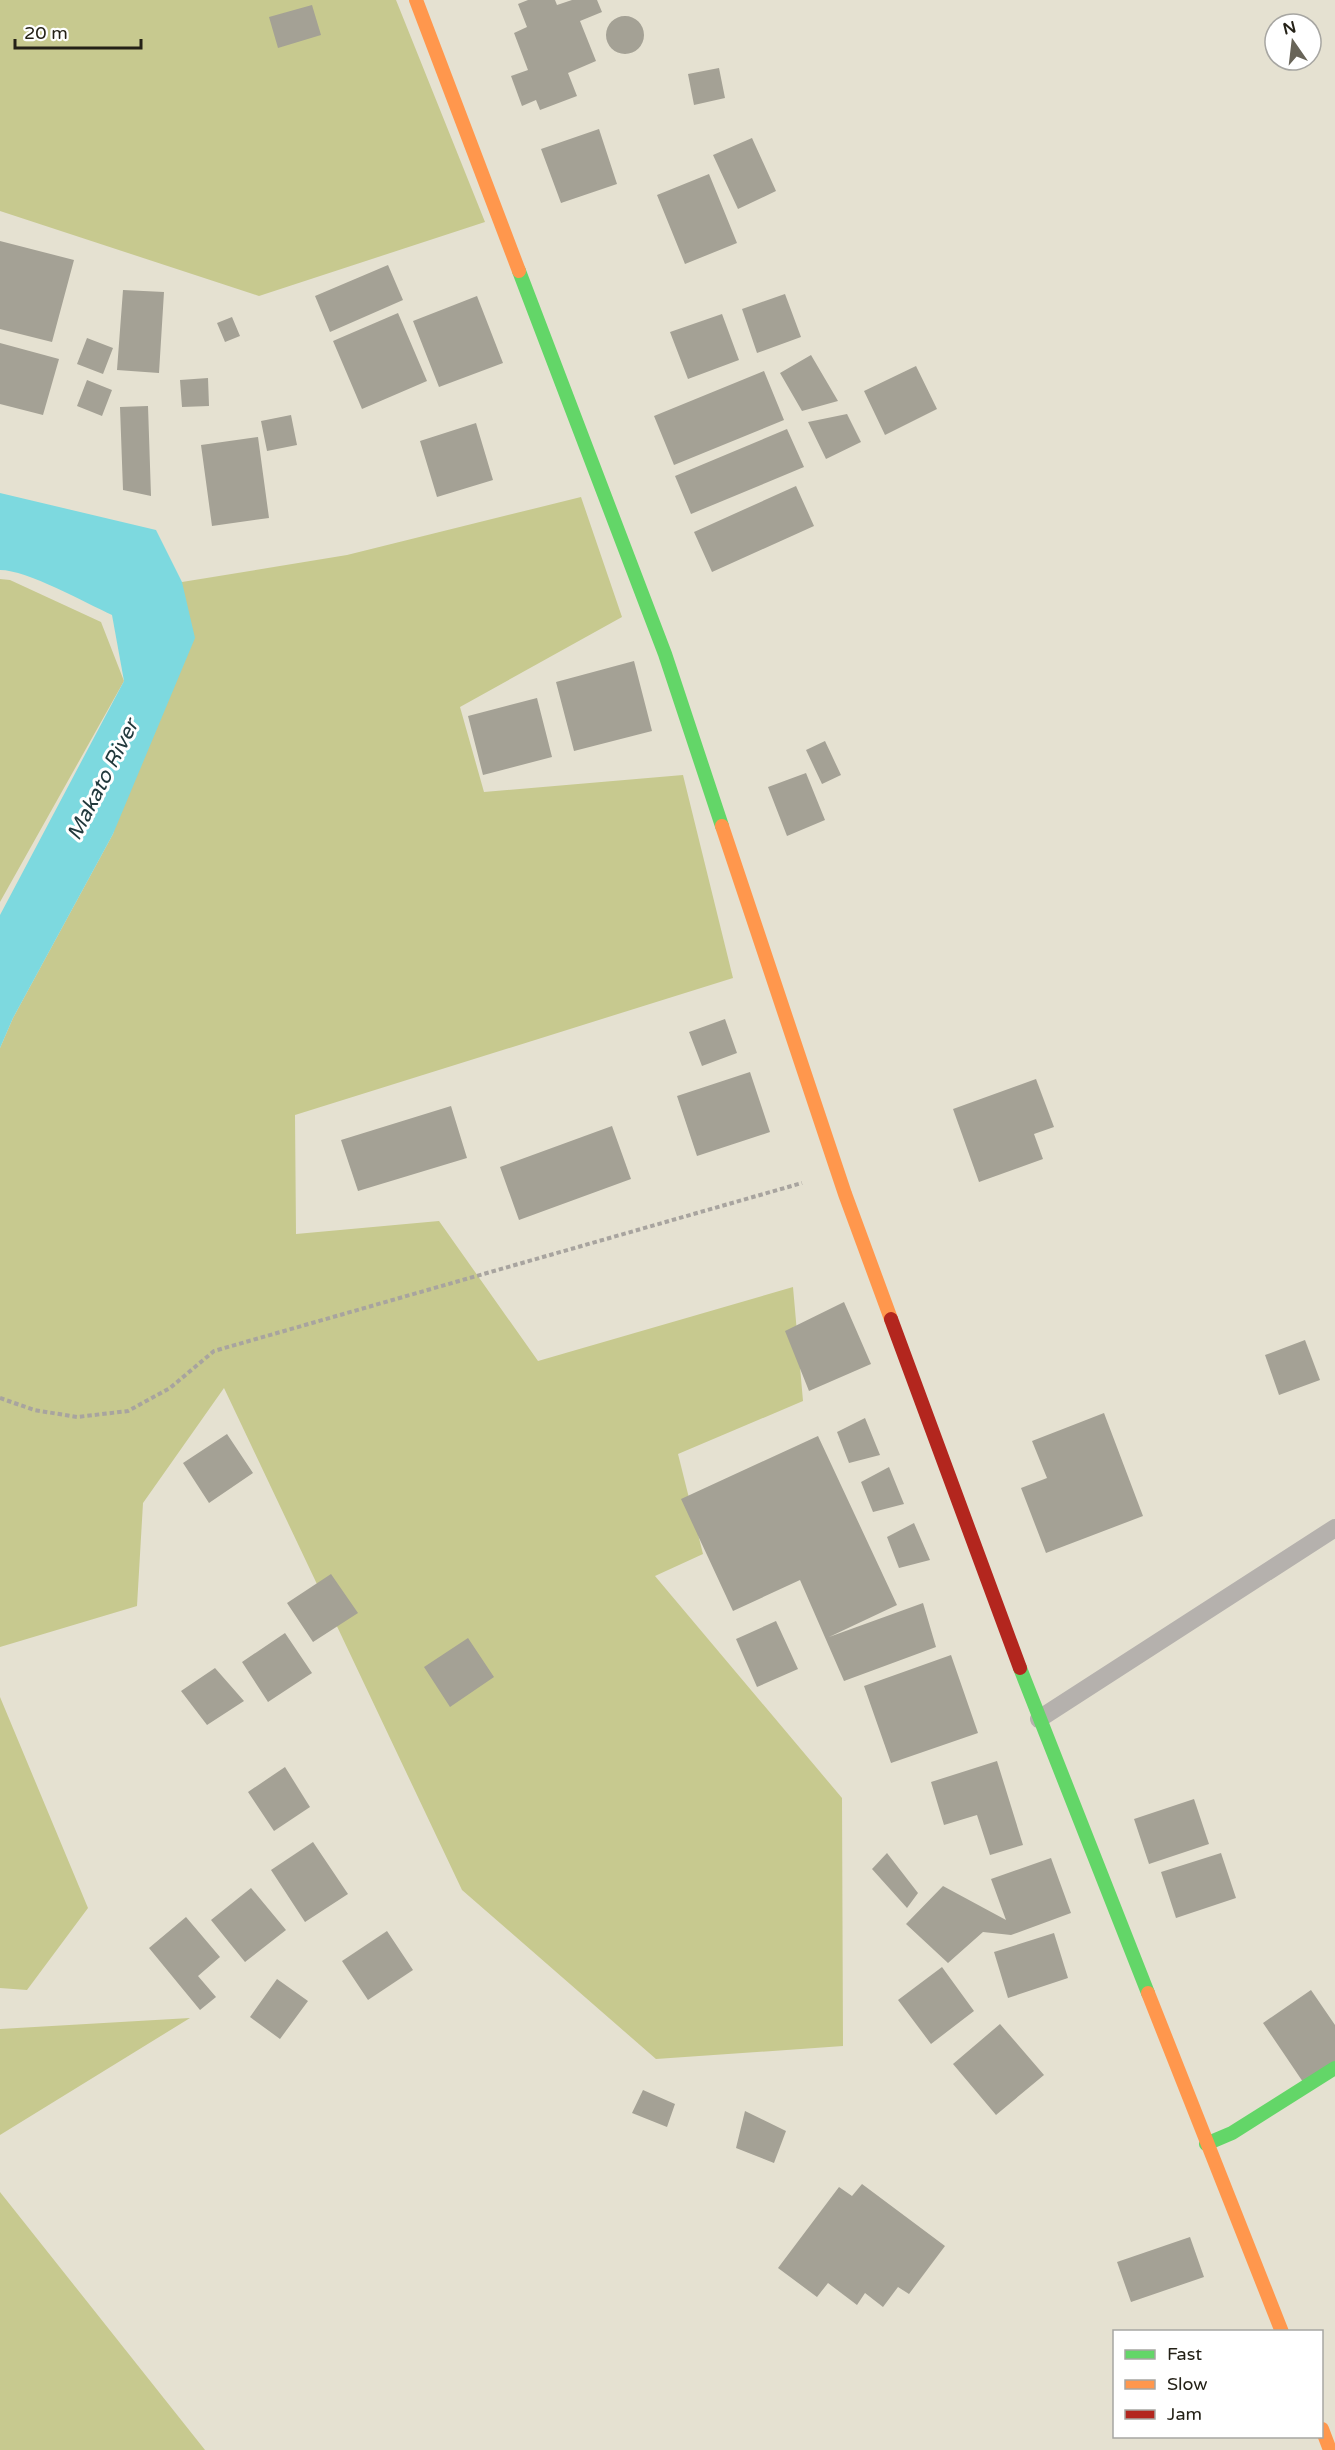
<svg xmlns="http://www.w3.org/2000/svg" width="1335" height="2450" viewBox="0 0 1335 2450" font-family="'Varela Round',sans-serif">
  <style>
    .forest { fill: #c7c98f }
    .water { fill: #7dd9df }
    .building { fill: #a4a195 }
    .lines { fill: none; stroke-linecap: round; stroke-linejoin: round }
    .path { stroke: #a8a49f; stroke-width: 4; stroke-dasharray: 4.5 3; stroke-linecap: butt }
    .lane { stroke: #b5b1ad; stroke-width: 18 }
    .fast { stroke: #63d668; stroke-width: 14 }
    .slow { stroke: #ff974d; stroke-width: 14 }
    .jam { stroke: #b3261e; stroke-width: 14 }
    .labels { text-anchor: middle; dominant-baseline: central; stroke-width: 6; stroke-linejoin: round; paint-order: stroke }
    .water-label { font-size: 21px; font-style: italic; fill: #22393c; stroke: #fff }
  </style>
  <rect width="100%" height="100%" fill="#e5e1d1"/>
  <path class="forest" d="M0,0H396L485,222L259,296L0,211Z
    M581,497L622,617L460,707L484,792L683,775L733,978L295,1115L296,1234L439,1221L538,1361L793,1287L803,1401L678,1454L703,1554L655,1576L842,1798L843,2046L656,2059L462,1890L224,1388L143,1503L137,1606L0,1647V1048L13,1018L113,834L182,582L347,555Z
    M0,579L10,580L101,622L124,681L0,902Z
    M0,1697L88,1908L27,1990L0,1988Z
    M190,2018L0,2135V2029Z
    M0,2192L205,2450H0Z"/>
  <path class="water" d="M0,493L156,530L182,582L195,638L113,834L13,1018L0,1048V915L124,681L112,615C86,603 27,570 0,570Z"/>
  <path class="building" d="M528,0H555L557,5L572,0H597L602,12L580,21L596,61L568,73L577,96L540,110L536,100L522,106L511,76L528,70L514,33L527,27L518,4Z
    M312,5L321,35L278,48L269,17Z
    M606 35a19 19 0 1 1 38 0a19 19 0 1 1-38 0Z
    M719,68L725,98L694,105L688,74Z
    M599,129L617,184L561,203L541,149Z
    M752,138L776,191L738,209L713,155Z
    M709,174L737,243L685,264L657,195Z
    M0,241L74,260L52,342L0,329Z
    M388,265L403,300L330,332L315,296Z
    M123,290L164,292L159,373L117,370Z
    M785,294L801,337L757,353L742,309Z
    M477,296L503,363L439,387L413,321Z
    M398,313L427,381L362,409L333,341Z
    M722,314L739,360L688,379L670,332Z
    M232,317L240,336L225,342L217,323Z
    M87,338L113,348L103,374L77,364Z
    M0,343L59,359L43,415L0,404Z
    M811,355L838,401L802,411L780,373Z
    M916,366L937,409L885,435L864,391Z
    M764,371L784,420L674,465L654,416Z
    M208,378L209,406L182,407L180,380Z
    M87,380L112,390L102,416L77,406Z
    M148,406L151,496L123,490L120,407Z
    M847,414L861,442L826,459L808,422Z
    M291,415L297,445L267,451L261,421Z
    M476,423L493,480L437,497L420,441Z
    M787,429L804,467L691,514L675,476Z
    M258,437L269,518L212,526L201,445Z
    M796,486L814,526L712,572L694,532Z
    M634,661L652,731L574,751L556,682Z
    M537,698L552,757L483,775L468,716Z
    M825,741L841,775L822,784L806,750Z
    M806,773L825,820L787,836L768,787Z
    M725,1019L737,1053L702,1066L689,1032Z
    M750,1072L770,1132L697,1156L677,1096Z
    M1036,1079L1054,1127L1034,1134L1043,1159L979,1182L953,1109Z
    M451,1106L467,1158L358,1191L341,1140Z
    M612,1126L631,1179L519,1220L500,1167Z
    M844,1302L871,1364L809,1391L785,1331Z
    M1305,1340L1320,1380L1279,1395L1265,1355Z
    M1104,1413L1143,1516L1046,1553L1021,1488L1047,1478L1032,1441Z
    M865,1418L880,1455L849,1463L837,1432Z
    M227,1434L253,1473L209,1503L183,1463Z
    M818,1436L897,1605L829,1637L923,1603L936,1647L844,1681L800,1580L733,1611L681,1499Z
    M889,1467L904,1504L873,1512L861,1482Z
    M914,1523L930,1560L899,1568L887,1537Z
    M331,1574L358,1613L313,1642L287,1603Z
    M776,1621L798,1669L757,1687L736,1639Z
    M285,1633L312,1673L268,1702L242,1662Z
    M468,1638L494,1677L450,1707L424,1667Z
    M951,1655L978,1733L891,1763L864,1686Z
    M215,1668L244,1701L207,1725L181,1691Z
    M997,1761L1023,1845L990,1855L977,1815L944,1825L931,1782Z
    M285,1767L310,1807L274,1831L248,1792Z
    M1194,1799L1209,1844L1149,1864L1134,1819Z
    M313,1842L348,1894L305,1922L271,1870Z
    M887,1853L918,1893L907,1908L872,1869Z
    M1221,1853L1236,1898L1176,1918L1161,1872Z
    M1051,1858L1071,1913L1011,1935L983,1932L948,1963L906,1924L943,1886L1006,1920L991,1879Z
    M251,1888L286,1930L245,1962L211,1920Z
    M186,1917L220,1957L198,1976L216,1997L200,2010L149,1948Z
    M387,1931L413,1970L368,2000L342,1961Z
    M1054,1933L1068,1978L1008,1998L994,1952Z
    M942,1967L974,2011L931,2044L898,2000Z
    M277,1979L308,2001L280,2039L250,2017Z
    M1311,1990L1335,2025V2061L1303,2082L1263,2023Z
    M1000,2024L1044,2075L996,2115L953,2064Z
    M643,2090L675,2104L667,2127L632,2113Z
    M745,2111L786,2131L774,2163L736,2148Z
    M862,2184L945,2246L909,2294L898,2287L883,2307L865,2293L857,2305L828,2283L817,2297L778,2268L839,2187L852,2196Z
    M1190,2237L1204,2277L1131,2302L1117,2262Z"/>
  <g class="lines">
    <path class="path" d="M0,1398L34,1410L77,1417L128,1411L170,1388L214,1351L802,1183"/>
    <path class="lane" d="M1039,1719L1335,1528"/>
    <path class="fast" d="M519,271L665,654L722,826
      M1020,1668L1148,1993
      M1206,2144L1232,2133L1335,2068"/>
    <path class="slow" d="M416,0L519,271
      M722,826L845,1194L891,1319
      M1148,1993L1282,2332
      M1322,2429L1330,2450"/>
    <path class="jam" d="M891,1319L1020,1668"/>
  </g>
  <g class="labels">
    <g class="water-label">
      <text transform="translate(103 780) rotate(-63)">Makato River</text>
    </g>
  </g>
  <rect x="1113" y="2330" width="210" height="108" fill="#ffffff" stroke="#a7a6a2" stroke-width="1.5"/>
  <rect x="1125" y="2350" width="30" height="9" fill="#63d668" stroke="#a7a6a2" stroke-width="1.5"/>
  <text x="1167" y="2360" font-size="18" fill="#242117">Fast</text>
  <rect x="1125" y="2380" width="30" height="9" fill="#ff974d" stroke="#a7a6a2" stroke-width="1.5"/>
  <text x="1167" y="2390" font-size="18" fill="#242117">Slow</text>
  <rect x="1125" y="2410" width="30" height="9" fill="#b3261e" stroke="#a7a6a2" stroke-width="1.5"/>
  <text x="1167" y="2420" font-size="18" fill="#242117">Jam</text>
  <g transform="translate(1293 42) rotate(346)"><circle r="28" fill="#ffffff" stroke="#a7a6a2" stroke-width="1.5"/>
  <path d="M0-4.5L10 22L0 15L-10 22Z" fill="#686458"/>
  <text y="-9" font-size="16" font-weight="bold" text-anchor="middle" fill="#242117">N</text>
  </g>
  <path d="M15 39v9h126v-9" fill="none" stroke="#242117" stroke-width="3"/>
  <text x="24" y="39" font-size="18" fill="#242117" stroke="#ffffff" stroke-width="4.5" paint-order="stroke">20 m</text>
</svg>
